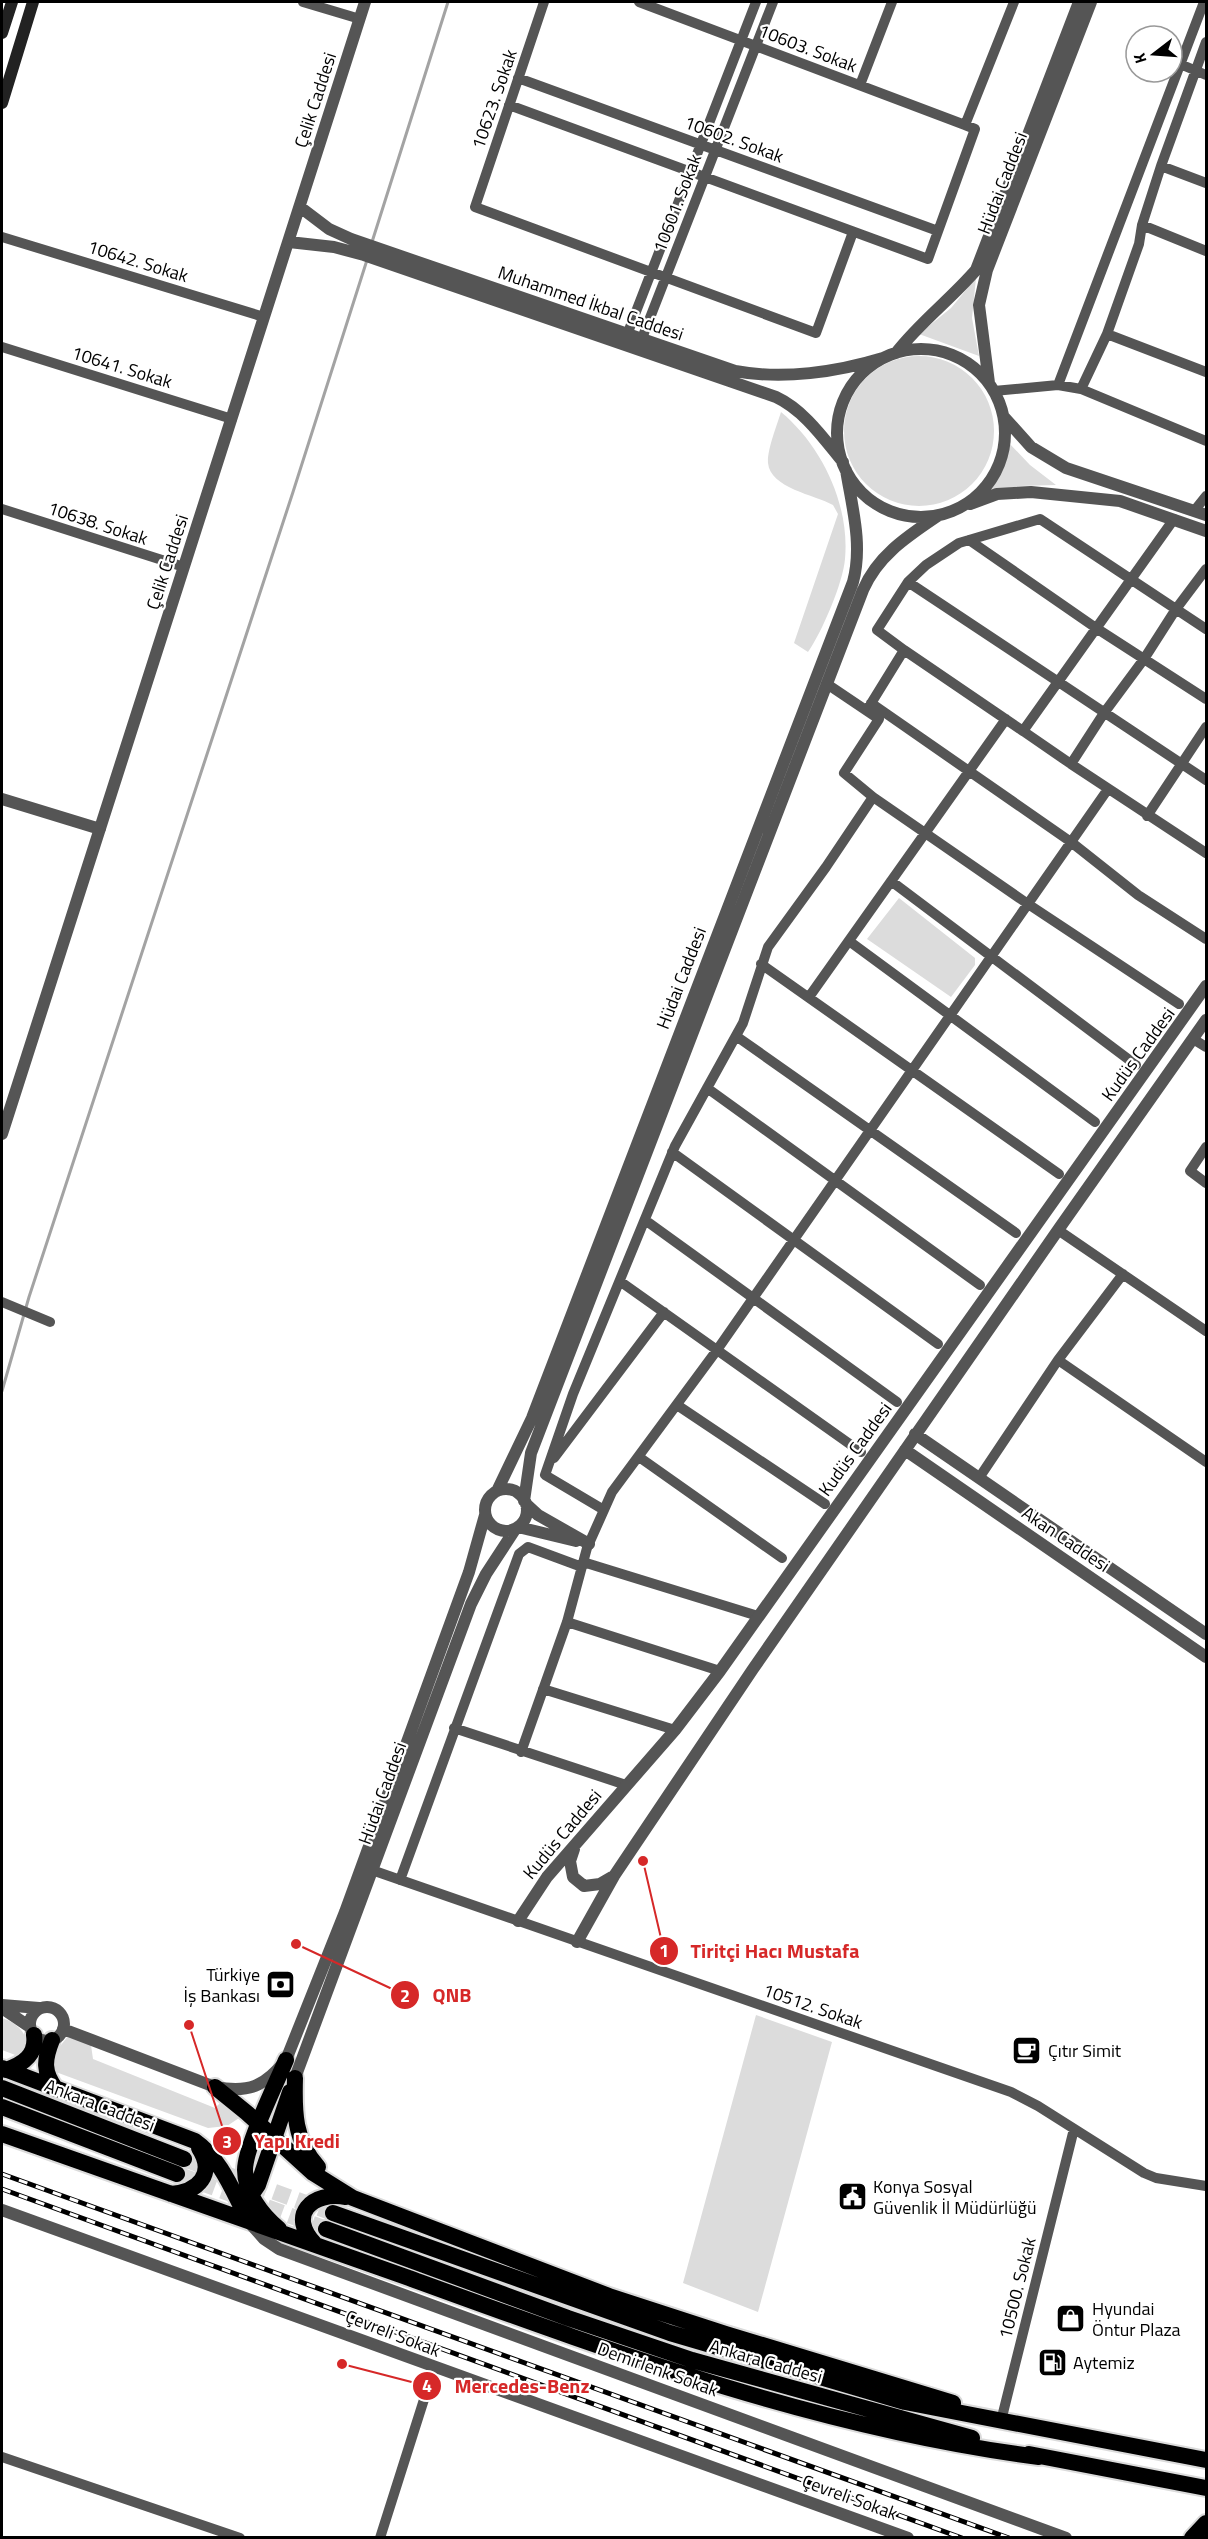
<svg xmlns="http://www.w3.org/2000/svg" width="1208" height="2539" viewBox="0 0 1208 2539" font-family="'Titillium Web',sans-serif">
  <style>
    .green { fill: #dcdcdc }
    .lines { fill: none; stroke-linecap: round; stroke-linejoin: round }
    .stream { stroke: #a3a3a3; stroke-width: 3 }
    .trunk-tunnel { stroke: #d9d9d9; stroke-width: 16; stroke-dasharray: 16 8; stroke-linecap: butt }
    .trunk-casing { stroke: #dbdbdb; stroke-width: 20 }
    .minor { stroke: #555; stroke-width: 10 }
    .tertiary { stroke: #555; stroke-width: 12 }
    .secondary { stroke: #222; stroke-width: 12 }
    .trunk { stroke: #000; stroke-width: 16 }
    .rail-casing { stroke: #000; stroke-width: 5 }
    .rail { stroke: #fff; stroke-width: 3; stroke-dasharray: 9; stroke-linecap: butt }
    .labels { text-anchor: middle; dominant-baseline: central; stroke-width: 4.5; stroke-linejoin: round; paint-order: stroke }
    .street-label { font-size: 18px; fill: #000; stroke: #fff }
    .poi-label { font-size: 18px; fill: #000; stroke: #fff; text-anchor: start }
    .leader { fill: none; stroke: #d62828; stroke-width: 2 }
    .callout-dot { fill: #d62828; stroke: #fff; stroke-width: 2 }
    .mark-label { font-size: 18px; text-anchor: middle; font-weight: bold; fill: #fff }
    .callout-label { font-size: 20px; text-anchor: middle; font-weight: bold; fill: #d62828; stroke: #fff; stroke-width: 4.5; stroke-linejoin: round; paint-order: stroke }
  </style>
  <rect width="100%" height="100%" fill="#fff"/>
  <path class="green" d="M976,278L972,318L979,356L919,334L951,308Z
    M844 431a75 75 0 1 1 150 0a75 75 0 1 1-150 0Z
    M781,412C822,446 850,505 845,559C843,583 822,632 808,652L794,643L838,514L833,505C815,495 770,488 768,463C767,450 777,425 781,412Z
    M1008,442L1030,465L1056,485L1019,486L984,493L999,471Z
    M899,898L975,958V965L951,997L867,939Z
    M756,2015L832,2042L758,2312L683,2283Z
    M2,2018C19,2023 36,2040 18,2056L2,2050Z
    M69,2035L91,2045L93,2059L215,2108L224,2099L242,2116L227,2126L208,2128L53,2071L56,2051Z"/>
  <g class="lines">
    <path class="stream" d="M372,242L448,2
      M2,1391L29,1297L293,492L367,260"/>
    <path class="trunk-tunnel" d="M184,2159L333,2213
      M177,2174L326,2229"/>
    <defs>
      <path id="trunk" d="M52,2040C44,2060 43,2072 56,2089
        M2,2068L195,2141C222,2160 233,2192 248,2220
        M6,2070C23,2064 37,2055 34,2035
        M295,2078C294,2111 294,2141 318,2167
        M215,2087L247,2113L313,2173L353,2198L609,2296L726,2334L953,2403
        M2,2088L184,2159
        M2,2107L177,2174
        M2,2134C137,2183 274,2229 409,2278C615,2353 821,2429 1039,2457
        M171,2194C198,2192 216,2174 199,2148
        M247,2201L258,2185L290,2092
        M333,2213L670,2333L905,2402L1206,2460
        M279,2229C262,2215 245,2193 245,2170C245,2147 276,2084 286,2060
        M326,2229L568,2318L692,2360L972,2438
        M315,2244C287,2215 312,2191 346,2197
        M1029,2454L1206,2488
        M1192,2538L1206,2523"/>
    </defs>
    <use href="#trunk" class="trunk-casing"/>
    <path class="minor" d="M303,2L360,19
      M544,2L475,207L816,333L853,232
      M639,2L965,125
      M1180,64L1206,75
      M518,78L938,231
      M860,85L892,2
      M509,105L928,259L975,129L965,125L1014,2
      M1161,166L1206,183
      M1142,225L1206,251
      M2,237L264,317
      M1107,334L1206,372
      M625,340L756,2
      M639,346L773,2
      M2,347L232,419
      M1058,385L1204,2
      M1081,389L1107,334L1139,244L1142,225L1161,166L1206,42
      M994,391L1058,385L1081,389L1206,441
      M2,509L184,567
      M1194,511L1206,496
      M969,540L1096,628L1206,699
      M1206,569L1176,609L1144,659L1104,713L1071,764L1206,853
      M908,582L1206,780
      M904,650L1023,731L1174,519
      M871,703L1071,842L1138,895L1206,939
      M867,710L904,650L877,630L908,582L926,565L959,543L1040,519L1206,629
      M1023,731L1071,764
      M873,797L1028,904L1179,1004
      M1147,816L1206,727
      M891,881L1136,1065
      M849,941L1095,1122
      M761,964L1059,1174
      M809,997L1006,719
      M736,1036L1016,1233
      M1193,1039L1206,1047
      M707,1088L980,1285
      M1206,1147L1190,1171L1206,1183
      M672,1152L938,1344
      M645,1220L897,1402
      M1058,1230L1206,1331
      M621,1282L861,1452
      M2,1302L50,1322
      M1058,1360L1206,1462
      M677,1405L825,1504
      M639,1457L782,1558
      M554,1458L664,1312
      M979,1478L1058,1360L1123,1274
      M604,1510L545,1475L573,1394L675,1146L743,1023L768,947L826,867L873,797L844,773L879,719L827,684
      M583,1562L758,1616
      M567,1622L720,1671
      M543,1689L675,1730
      M454,1728L626,1785
      M521,1752L567,1622L587,1548L612,1492L717,1350L1108,789
      M366,1868L1011,2092L1038,2106L1144,2173L1156,2178L1206,2186
      M400,1880L519,1554L528,1547L582,1567
      M1001,2421L1074,2129
      M2,2457L240,2538
      M380,2538L434,2368"/>
    <path class="tertiary" d="M300,207L329,229L351,239L735,371C783,380 837,372 883,358
      M289,242L334,247L364,255L776,397C804,410 824,439 843,462
      M837 433a84 84 0 1 1 168 0a84 84 0 1 1-168 0Z
      M896,353C920,322 950,300 976,270L1079,2
      M989,383L979,305L987,270L1091,2
      M1004,417L1031,447L1066,468L1206,515
      M970,504L997,494L1031,492L1120,501L1206,531
      M2,799L100,829
      M2,1134L365,2
      M915,1434L1206,1634
      M905,1450L1206,1657
      M485 1510a21 21 0 1 1 42 0a21 21 0 1 1-42 0Z
      M497,1491L532,1418L853,582C863,545 852,507 846,470
      M524,1501L531,1453L863,590C878,555 908,536 939,515
      M526,1504L538,1515L589,1544
      M518,1527L576,1541
      M574,1849L570,1861L573,1877L584,1886L600,1884L612,1877
      M518,1921L547,1877L675,1730L720,1671L1206,986
      M577,1942L614,1876L753,1669L1058,1230L1206,1020
      M2,2005L39,2008
      M30 2024a17 17 0 1 1 34 0a17 17 0 1 1-34 0Z
      M2,2008L30,2027
      M63,2029L215,2087C249,2093 264,2087 286,2060L345,1912L469,1572L485,1515
      M295,2078L471,1604L486,1574L516,1528
      M2,2210L908,2538
      M248,2221L264,2239L279,2249L1066,2538"/>
    <path class="secondary" d="M2,33L12,2
      M2,103L33,2"/>
    <use href="#trunk" class="trunk"/>
    <defs>
      <path id="rail" d="M2,2174L1009,2538
        M2,2189L962,2538"/>
    </defs>
    <use href="#rail" class="rail-casing"/>
    <use href="#rail" class="rail"/>
  </g>
  <defs>
    <symbol id="bank-square" viewBox="-11 -11 22 22"><rect x="-9" y="-9" width="18" height="18" rx="4" fill="#000" stroke="#fff"/><path d="M-6-4H6V4H-6ZM0-2.3a2.3 2.3 0 1 0 0 4.6a2.3 2.3 0 1 0 0-4.6Z" fill="#fff"/></symbol>
    <symbol id="cafe-square" viewBox="-11 -11 22 22"><rect x="-9" y="-9" width="18" height="18" rx="4" fill="#000" stroke="#fff"/><path d="M-5.5-4.5H6V0H3Q3 3.5 0 3.5H-2.5Q-5.5 3.5-5.5 0ZM3-3.2v2h1.7v-2ZM-6 4.5H4V6H-6Z" fill="#fff"/></symbol>
    <symbol id="civic-square" viewBox="-11 -11 22 22"><rect x="-9" y="-9" width="18" height="18" rx="4" fill="#000" stroke="#fff"/><path d="M-.6-6.5H3V-4.5H.6V-3L4-1V1h2V6H-6V1h2V-1L-.6-3ZM-1.2 2.5V6h2.4V2.5Z" fill="#fff"/></symbol>
    <symbol id="shop-square" viewBox="-11 -11 22 22"><rect x="-9" y="-9" width="18" height="18" rx="4" fill="#000" stroke="#fff"/><path d="M-5-2.5h2.3a2.7 3.5 0 0 1 5.4 0H5L5.5 6h-11ZM-1.5-2.5h3a1.5 2.3 0 0 0-3 0Z" fill="#fff"/></symbol>
    <symbol id="fuel-square" viewBox="-11 -11 22 22"><rect x="-9" y="-9" width="18" height="18" rx="4" fill="#000" stroke="#fff"/><path d="M-5.5-6h7V0h2V4h1.3V-2.5L3-4.5l.8-.8L6-3V5H2.5V1h-1V6h-7ZM-4.2-4.7v3.2H.2V-4.7Z" fill="#fff"/></symbol>
  </defs>
  <g fill-rule="evenodd">
    <use href="#bank-square" x="264" y="1968" width="33" height="33"/>
    <use href="#cafe-square" x="1010" y="2034" width="33" height="33"/>
    <use href="#civic-square" x="836" y="2180" width="33" height="33"/>
    <use href="#shop-square" x="1054" y="2302" width="33" height="33"/>
    <use href="#fuel-square" x="1036" y="2346" width="33" height="33"/>
  </g>
  <g class="labels">
    <g class="street-label">
      <text transform="translate(808 48) rotate(21)">10603. Sokak</text>
      <text transform="translate(494 99) rotate(-71)">10623. Sokak</text>
      <text transform="translate(315 100) rotate(-72)">Çelik Caddesi</text>
      <text transform="translate(734 139) rotate(20)">10602. Sokak</text>
      <text transform="translate(1002 183) rotate(-69)">Hüdai Caddesi</text>
      <text transform="translate(677 203) rotate(-69)">10601. Sokak</text>
      <text transform="translate(138 261) rotate(17)">10642. Sokak</text>
      <text transform="translate(591 303) rotate(19)">Muhammed İkbal Caddesi</text>
      <text transform="translate(122 367) rotate(17)">10641. Sokak</text>
      <text transform="translate(98 523) rotate(18)">10638. Sokak</text>
      <text transform="translate(167 562) rotate(-72)">Çelik Caddesi</text>
      <text transform="translate(681 978) rotate(-69)">Hüdai Caddesi</text>
      <text transform="translate(1138 1054) rotate(-54)">Kudüs Caddesi</text>
      <text transform="translate(855 1449) rotate(-54)">Kudüs Caddesi</text>
      <text transform="translate(1066 1539) rotate(34)">Akan Caddesi</text>
      <text transform="translate(382 1793) rotate(-70)">Hüdai Caddesi</text>
      <text transform="translate(562 1834) rotate(-50)">Kudüs Caddesi</text>
      <text transform="translate(813 2006) rotate(19)">10512. Sokak</text>
      <text transform="translate(100 2105) rotate(21)">Ankara Caddesi</text>
      <text transform="translate(1017 2288) rotate(-76)">10500. Sokak</text>
      <text transform="translate(393 2333) rotate(21)">Çevreli Sokak</text>
      <text transform="translate(766 2361) rotate(16)">Ankara Caddesi</text>
      <text transform="translate(658 2369) rotate(20)">Demirlenk Sokak</text>
      <text transform="translate(850 2497) rotate(20)">Çevreli Sokak</text>
    </g>
    <g class="poi-label">
      <text x="260" y="1974" text-anchor="end">Türkiye<tspan x="260" dy="21">İş Bankası</tspan></text>
      <text x="1048" y="2050">Çıtır Simit</text>
      <text x="873" y="2186">Konya Sosyal<tspan x="873" dy="21">Güvenlik İl Müdürlüğü</tspan></text>
      <text x="1092" y="2308">Hyundai<tspan x="1092" dy="21">Öntur Plaza</tspan></text>
      <text x="1073" y="2362">Aytemiz</text>
    </g>
  </g>
  <path class="leader" d="M643 1861L664 1951M296 1944L405 1995M189 2025L227 2141M342 2364L427 2386"/>
  <g class="callout-dot">
    <circle cx="643" cy="1861" r="6"/>
    <circle cx="296" cy="1944" r="6"/>
    <circle cx="189" cy="2025" r="6"/>
    <circle cx="342" cy="2364" r="6"/>
    <circle cx="664" cy="1951" r="15"/>
    <circle cx="405" cy="1995" r="15"/>
    <circle cx="227" cy="2141" r="15"/>
    <circle cx="427" cy="2386" r="15"/>
  </g>
  <g class="mark-label">
    <text x="664" y="1957">1</text>
    <text x="405" y="2002">2</text>
    <text x="227" y="2148">3</text>
    <text x="427" y="2392">4</text>
  </g>
  <g class="callout-label">
    <text x="775" y="1958">Tiritçi Hacı Mustafa</text>
    <text x="452" y="2002">QNB</text>
    <text x="297" y="2148">Yapı Kredi</text>
    <text x="522" y="2393">Mercedes-Benz</text>
  </g>
  <rect width="1208" height="2539" fill="none" stroke="#000000" stroke-width="6"/>
  <g transform="translate(1154 54) rotate(253)"><circle r="28" fill="#ffffff" stroke="#999999" stroke-width="1.5"/>
  <path d="M0-4.5L10 22L0 15L-10 22Z" fill="#000000"/>
  <text y="-9" font-size="16" font-weight="bold" text-anchor="middle" fill="#000000">K</text>
  </g>
</svg>
